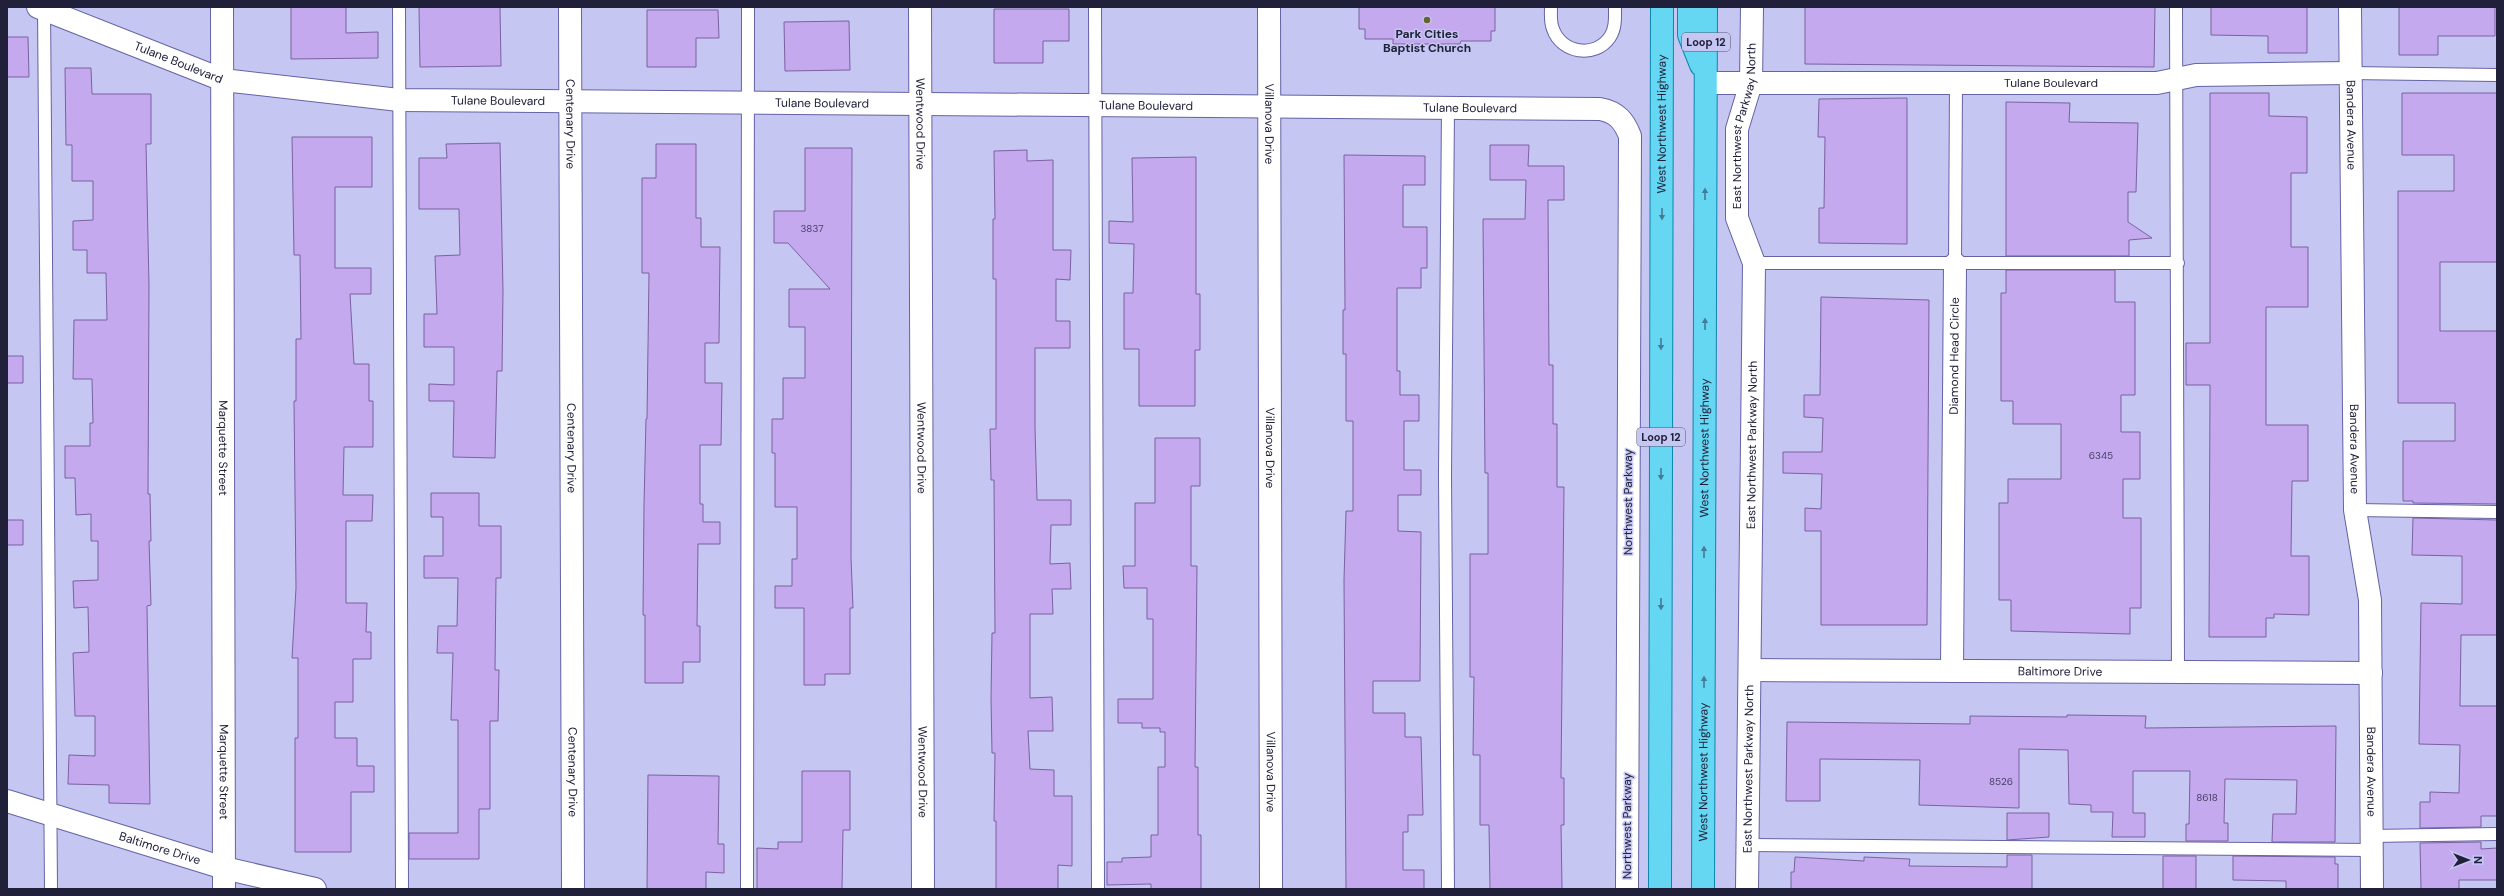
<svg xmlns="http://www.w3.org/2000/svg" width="2504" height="896" viewBox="0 0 2504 896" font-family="'DM Sans',sans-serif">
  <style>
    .building { fill: #c4a9ee; stroke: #7b61a0 }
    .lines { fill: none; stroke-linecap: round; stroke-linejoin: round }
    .lane-casing { stroke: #6463a4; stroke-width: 14 }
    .street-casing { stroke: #6463a4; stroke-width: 24 }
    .primary-casing { stroke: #0b86ad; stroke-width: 24 }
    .lane { stroke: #fff; stroke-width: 12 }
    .street { stroke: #fff; stroke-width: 22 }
    .primary { stroke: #66d7f2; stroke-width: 22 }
    .oneway { fill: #437c96 }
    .poi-dot { fill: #68622e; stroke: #c5c7f2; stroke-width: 1.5 }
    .labels { text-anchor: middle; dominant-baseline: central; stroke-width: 3; stroke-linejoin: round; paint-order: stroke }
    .number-label { font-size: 10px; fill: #494268 }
    .shield { fill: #c5c7f2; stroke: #525272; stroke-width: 1 }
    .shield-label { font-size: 11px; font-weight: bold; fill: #20203b }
    .poi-label { font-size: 12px; font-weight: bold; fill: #20203b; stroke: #c5c7f2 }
    .street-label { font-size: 12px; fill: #20203b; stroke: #c5c7f2 }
  </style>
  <rect width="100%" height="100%" fill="#c5c7f2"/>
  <path class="building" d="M291,7H346V33L378,32V58L291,59Z
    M419,7H500L501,66L420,67Z
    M1359,7H1495V31H1491V41H1461L1460,44H1393V39H1365V29H1359Z
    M1805,7H2155L2154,67L1805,64Z
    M2211,7H2307V53H2268V36L2211,35Z
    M2399,7H2495V36H2438V55H2399Z
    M994,9H1069V41H1043V63H994Z
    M647,10H718L719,38H696V67H647Z
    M849,21L850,70L785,71L784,22Z
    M7,37H28L29,77H7Z
    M65,68H91L92,94H151V144H146L149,286L148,494H150L151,541H149L151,605L147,606L150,804L109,803V785L68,784L69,755L95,756V716H75L73,653L89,652L88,607L74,608L73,581L98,580V541H91V514L76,515L75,478H65V446H90V423H93L92,379H73L74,320H107L106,273H87V250H73V221L93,220V181H72V145H66Z
    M2210,93H2269V116L2307,117V173H2291V247H2308V307H2266V425H2308V481H2292L2291,556H2309V615L2274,614V618H2266V637H2209L2210,385H2186V343H2210Z
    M2402,93H2497V262H2440V331H2497V504L2413,503V501H2403V441H2455V403H2398V191H2454V155H2402Z
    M1907,98V244L1819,243V208H1824L1825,137H1818L1819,99Z
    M2006,102L2070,103L2069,122L2138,123L2136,192H2128V222L2152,238L2129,240V256H2006Z
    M292,137H372V187H335V268H371V294H350L354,364H369V401H373V447H344L343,495H373L372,521H346V603H367L366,632H371V659H353V702H335V738H357V766H374V792H351V852H295V738H298V658H292L296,588L294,401H296V339H301L300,255H294Z
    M500,143L503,291L502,371H497L495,458L453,457L454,401H429V384L454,385V347H424V314H437L435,256L460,255L459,209H419V158H447L446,144Z
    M656,144H696V218H701V247H720L719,343H705V383H722L721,445H700V504H703V522H720V544H698L697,626H700V662H683V683H645V615H643L644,504L646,419H647L649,273H642V178H656Z
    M1490,145H1529L1528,166H1564V200H1548L1549,365H1553V424H1557V487H1564L1561,778H1564V825H1561L1562,889H1490L1489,825H1480V755H1473L1474,677H1470V554H1488V473H1485L1483,219H1525L1526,180H1490Z
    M805,148H852L851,558L853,608H850V674H825V685H804V608H775V586H792V559H797V507H775V453H772V419H783V378H805V327H789V289H830L788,243H774V211H805Z
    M1027,150V161L1053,160V250H1071L1070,280L1056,279V321H1070V348H1035V428L1037,500H1071V525H1051L1050,564L1070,563L1071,589H1052L1053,614H1030V698L1052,697L1053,731H1028L1030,769L1054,770V796H1072V866L1058,865V889H996V821H994L995,753H992L991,699L992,633H995L994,480H991L990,429H996V279H993V219H995L994,151Z
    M1344,155L1425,156V185H1403V227H1427V268H1421V288H1397V371H1400V395H1419V421H1404V470H1421V495H1398V531L1421,532L1420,681H1373V713H1405V737H1421L1423,815H1408V832H1403V870H1424V889H1346L1344,580L1346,511H1353V421H1346V354H1343V310H1345Z
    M1196,157V294H1200V350H1195V406H1139V349H1124V293H1133L1134,244L1109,243V221L1133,222L1132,158Z
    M2006,270H2115V302H2135V395H2121V432H2140V479H2123V518H2141V608H2130V634L2011,631V600H1999V503H2008V479H2061V424H2013V401H2001V293H2006Z
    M1821,297L1929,300L1927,625H1821V531H1805V508L1821,509L1822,474L1783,473V452H1822L1823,418L1804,417V395H1820Z
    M7,356H23V383H7Z
    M1155,438H1200V486H1191V566H1197L1195,767H1198V835H1201V889H1151V884L1107,885V862H1122V858L1151,857V835H1158V767H1165V732H1160V728H1142V723H1118V699H1153V619H1147V588H1124L1123,566H1135V503H1155Z
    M431,493H479V526H501V578H496L495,670H499L498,721H490V809H479V859H409V833H458V720H451L453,653H437L438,626H457L458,578H424V556H443V517H431Z
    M2413,518L2497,520V635H2461L2460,706H2497V816H2481V827L2420,828V802H2430V792L2459,793L2460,745L2419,744L2421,603L2462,604V556L2412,555Z
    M7,520H23V545H7Z
    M2067,715L2146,716L2145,728L2336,726L2335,842H2272L2273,814H2296L2297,780L2225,779L2224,823H2228V841H2186V824H2189L2190,771H2133V813H2145V837H2112L2113,812H2091V805L2069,804L2068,750L2019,749V808L1919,805L1920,760L1820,759V801H1786L1787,722L1970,724V716L2067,717Z
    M802,771H850V830H843L842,889H757V848L778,849V842H802Z
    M648,775L719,776L718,844H724V873L706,872V889H647Z
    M2007,813H2049V837L2007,840Z
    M2481,842V849L2497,848V880H2459V889H2421L2420,843Z
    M2007,855H2032V889H1791V872H1794L1795,857L1864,861V857L1910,859L1909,866L2007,867Z
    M2163,856H2196V889H2163Z
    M2233,856L2335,857V864H2338V889H2286V881L2233,880Z"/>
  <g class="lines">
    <defs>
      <path id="lane" d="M44,7L51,889
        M399,7L402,889
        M1095,7L1098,889
        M1551,7C1551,14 1550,22 1553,29C1561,53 1595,59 1610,37C1616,28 1615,17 1615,7
        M2176,7L2178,672
        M2350,73L2497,75
        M1448,107L1445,475L1448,889
        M1754,263H2178
        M1955,264L1956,83
        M2355,510L2497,512
        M2371,836L2497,834
        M1747,845L2371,850
        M747,889L748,7"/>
      <g id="street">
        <path id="s1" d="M38,7L223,80L399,100L1600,109C1617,112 1624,121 1630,136L1627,889"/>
        <path id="s2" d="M222,7L224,889"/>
        <path id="s3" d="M570,7L573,889"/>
        <path id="s4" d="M920,7L923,889"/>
        <path id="s5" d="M1269,7L1271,889"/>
        <path id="s6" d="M2350,7L2355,510L2370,600L2372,889"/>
        <path id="s7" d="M1706,83H2157L2196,75L2350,73"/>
        <path id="s8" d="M1750,670L2371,673"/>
        <path id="s9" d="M1952,671L1955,264"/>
        <path id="s10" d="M7,801L224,868L315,889"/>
        <path id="s11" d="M1747,889L1754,263L1737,218V129L1751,83L1752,7"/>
      </g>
      <g id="primary">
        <path d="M1689,7V35L1701,65"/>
        <path id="s12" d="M1660,889L1662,7"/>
        <path id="s13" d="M1703,889L1706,7"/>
      </g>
    </defs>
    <use href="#lane" class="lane-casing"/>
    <use href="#street" class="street-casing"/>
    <use href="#primary" class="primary-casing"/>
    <use href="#lane" class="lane"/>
    <use href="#street" class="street"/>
    <use href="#primary" class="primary"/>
  </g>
  <defs><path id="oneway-solid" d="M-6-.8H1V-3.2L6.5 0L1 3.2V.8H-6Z"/></defs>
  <g class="oneway">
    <use href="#oneway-solid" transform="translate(1705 194) rotate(-90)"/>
    <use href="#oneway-solid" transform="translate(1662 214) rotate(90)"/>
    <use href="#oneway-solid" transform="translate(1705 324) rotate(-90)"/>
    <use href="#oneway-solid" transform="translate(1661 344) rotate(90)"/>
    <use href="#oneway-solid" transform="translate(1661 474) rotate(90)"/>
    <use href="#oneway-solid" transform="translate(1704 552) rotate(-90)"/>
    <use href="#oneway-solid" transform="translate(1661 604) rotate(90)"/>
    <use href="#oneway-solid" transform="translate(1704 682) rotate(-90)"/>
  </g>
  <circle class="poi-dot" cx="1427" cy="20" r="4"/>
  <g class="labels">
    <g class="number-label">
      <text x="812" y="228">3837</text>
      <text x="2101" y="455">6345</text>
      <text x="2001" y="781">8526</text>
      <text x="2207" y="797">8618</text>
    </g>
    <g class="shield">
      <rect x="1682" y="33" width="48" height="18" rx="3"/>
      <rect x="1637" y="428" width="48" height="18" rx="3"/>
    </g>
    <g class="shield-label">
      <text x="1706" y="42">Loop 12</text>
      <text x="1661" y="437">Loop 12</text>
    </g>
    <g class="poi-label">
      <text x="1427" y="34">Park Cities<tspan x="1427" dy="14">Baptist Church</tspan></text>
    </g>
    <g class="street-label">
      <text stroke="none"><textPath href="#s1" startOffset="151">Tulane Boulevard</textPath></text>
      <text stroke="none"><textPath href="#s7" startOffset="345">Tulane Boulevard</textPath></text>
      <text stroke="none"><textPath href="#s1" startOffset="475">Tulane Boulevard</textPath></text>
      <text stroke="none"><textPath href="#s1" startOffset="799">Tulane Boulevard</textPath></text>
      <text stroke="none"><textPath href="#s1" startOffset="1123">Tulane Boulevard</textPath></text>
      <text stroke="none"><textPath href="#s1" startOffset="1447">Tulane Boulevard</textPath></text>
      <text stroke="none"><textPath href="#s3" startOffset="117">Centenary Drive</textPath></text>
      <text stroke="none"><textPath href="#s4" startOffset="117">Wentwood Drive</textPath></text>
      <text stroke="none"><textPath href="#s5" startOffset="117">Villanova Drive</textPath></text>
      <text stroke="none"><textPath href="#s12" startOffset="765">West Northwest Highway</textPath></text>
      <text stroke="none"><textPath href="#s6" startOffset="118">Bandera Avenue</textPath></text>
      <text stroke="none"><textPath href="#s11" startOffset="767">East Northwest Parkway North</textPath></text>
      <text stroke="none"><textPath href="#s9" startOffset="315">Diamond Head Circle</textPath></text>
      <text stroke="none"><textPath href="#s11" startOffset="444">East Northwest Parkway North</textPath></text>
      <text stroke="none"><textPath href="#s2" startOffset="441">Marquette Street</textPath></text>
      <text stroke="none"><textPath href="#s3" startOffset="441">Centenary Drive</textPath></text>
      <text stroke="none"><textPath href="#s4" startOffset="441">Wentwood Drive</textPath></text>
      <text stroke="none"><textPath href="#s5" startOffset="441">Villanova Drive</textPath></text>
      <text stroke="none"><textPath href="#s13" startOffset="441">West Northwest Highway</textPath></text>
      <text stroke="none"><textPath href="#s6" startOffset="442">Bandera Avenue</textPath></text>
      <text transform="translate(1628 502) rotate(-90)">Northwest Parkway</text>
      <text stroke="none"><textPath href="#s8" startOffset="310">Baltimore Drive</textPath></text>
      <text stroke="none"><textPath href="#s11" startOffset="120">East Northwest Parkway North</textPath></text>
      <text stroke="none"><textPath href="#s6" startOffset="766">Bandera Avenue</textPath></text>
      <text stroke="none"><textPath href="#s2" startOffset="765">Marquette Street</textPath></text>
      <text stroke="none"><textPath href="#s3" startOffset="765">Centenary Drive</textPath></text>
      <text stroke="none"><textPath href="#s4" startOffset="765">Wentwood Drive</textPath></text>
      <text stroke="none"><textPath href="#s5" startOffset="765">Villanova Drive</textPath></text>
      <text stroke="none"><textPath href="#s13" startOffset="117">West Northwest Highway</textPath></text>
      <text transform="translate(1627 826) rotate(-90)">Northwest Parkway</text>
      <text stroke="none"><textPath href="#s10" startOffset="160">Baltimore Drive</textPath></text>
    </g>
  </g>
  <rect width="2504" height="896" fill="none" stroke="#20203b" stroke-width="16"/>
  <g transform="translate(2468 860) rotate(90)" stroke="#c5c7f2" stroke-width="3" paint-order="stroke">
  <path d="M0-3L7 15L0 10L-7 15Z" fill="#20203b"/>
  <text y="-6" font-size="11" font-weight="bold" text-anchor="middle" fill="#20203b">N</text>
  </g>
</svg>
